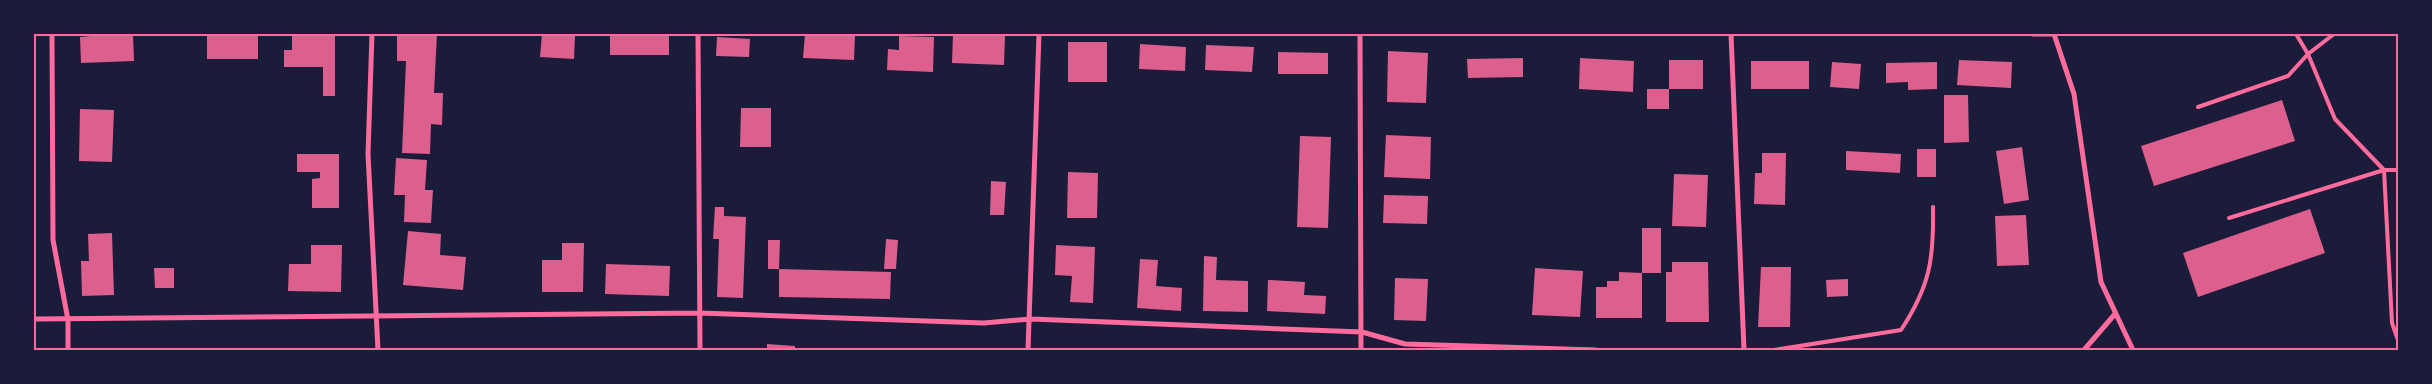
<svg xmlns="http://www.w3.org/2000/svg" width="2432" height="384" viewBox="0 0 2432 384" font-family="Lora,serif">
  <style>
    .building { fill: #dd5f8e }
    .lines { fill: none; stroke-linecap: round; stroke-linejoin: round }
    .service { stroke: #ff6b9d; stroke-width: 4 }
    .minor { stroke: #ff6b9d; stroke-width: 5 }
    .neatline { fill: none; stroke: #ff6b9d; stroke-width: 2 }
  </style>
  <rect width="100%" height="100%" fill="#1b1b3a"/>
  <path class="building" d="M113,34H133L134,61L81,63L80,37Z
    M207,34H258V59H207Z
    M292,34H335V96H323V67H284V50H292Z
    M397,34H437L434,93H443L442,125L431,124L430,154L402,153L406,61H397Z
    M542,34L575,36L574,59L540,57Z
    M610,34H669V55H610Z
    M805,34L855,35L854,60L803,58Z
    M953,34L1005,36L1004,65L952,63Z
    M899,36L934,37L933,72L887,70L888,49L899,50Z
    M717,37L750,39L749,57L716,56Z
    M1068,42H1107V82H1068Z
    M1140,44L1186,47L1185,71L1139,69Z
    M1206,45L1254,47L1252,72L1205,70Z
    M1388,51L1428,53L1426,103L1387,102Z
    M1278,52L1328,53V74H1278Z
    M1523,58V77L1468,78L1467,59Z
    M1580,58L1634,61L1633,92L1579,89Z
    M1669,60H1703V89H1669V109H1647V89H1669Z
    M1959,60L2012,62L2011,88L1957,85Z
    M1751,61H1809V89H1751Z
    M1832,62L1861,64L1859,89L1830,87Z
    M1937,62V89L1908,90V82L1886,83V63Z
    M1944,95H1968L1969,142L1944,143Z
    M2282,100L2295,141L2154,186L2141,146Z
    M741,108H771V147H740Z
    M80,109L114,110L112,162L79,161Z
    M1386,135L1431,137L1430,179L1384,177Z
    M1300,136L1331,137L1328,228L1297,227Z
    M2022,147L2029,200L2004,204L1996,151Z
    M1917,149H1936V177H1917Z
    M1846,151L1901,154L1900,173L1846,170Z
    M1762,153H1786L1785,205L1754,204L1755,173H1762Z
    M297,154H339V208H312V179L320,178V172H297Z
    M396,158L427,160L425,190H433L431,223L404,222L405,195H394Z
    M1068,172L1098,173L1097,218H1067Z
    M1674,174L1708,175L1706,227L1672,226Z
    M991,181L1006,182L1004,215H990Z
    M1384,195L1428,196L1427,224L1383,223Z
    M715,207H724V216L746,217L743,298L717,297L719,239H713Z
    M2310,209L2325,253L2198,297L2183,253Z
    M2026,215L2029,265L1997,266L1995,216Z
    M1642,228H1661V273H1642Z
    M408,231L441,234L440,255L466,257L463,290L403,285Z
    M112,233L114,295L82,296L81,261H89L88,234Z
    M886,239L898,240L896,269H884Z
    M768,240H780L779,269H768Z
    M562,243H584L583,292H542V260H562Z
    M311,245H342L341,292L288,291L289,264H311Z
    M1056,245L1095,247L1093,303L1070,302L1072,276L1055,275Z
    M1204,256L1217,257L1216,280L1248,281V312L1203,311Z
    M1140,259L1158,260L1156,286L1182,288L1181,311L1137,308Z
    M1672,262H1708L1709,322H1666V272H1672Z
    M606,264L670,266L669,296L605,294Z
    M1761,267H1791L1790,327H1758Z
    M154,268H174V288H155Z
    M1535,268L1583,271L1580,317L1532,315Z
    M779,269L891,272L890,299L779,297Z
    M1619,272L1642,273V318H1596V287H1607V281H1619Z
    M1395,278L1428,279L1426,321L1394,320Z
    M1848,279V296L1827,297L1826,280Z
    M1268,280L1305,282L1304,295L1326,296L1325,314L1267,311Z
    M767,344L795,346V350H767Z"/>
  <g class="lines">
    <path class="service" d="M2296,34L2308,54L2335,119L2384,170L2392,323L2398,340
      M2198,107L2288,76L2308,54L2334,34
      M2229,218L2384,170H2398
      M1774,350L1901,330C1930,286 1934,259 1933,207"/>
    <path class="minor" d="M52,34L53,240L68,320V350
      M372,34L368,154L378,350
      M698,34L700,350
      M1360,34L1361,350
      M1731,34L1744,350
      M2033,34H2054
      M2054,34L2074,94L2101,282L2133,350
      M34,319L700,313L984,323L1031,319L1362,332L1405,344L1596,350
      M1028,350L1039,34
      M2084,350L2115,314"/>
  </g>
  <rect width="2432" height="384" fill="none" stroke="#1b1b3a" stroke-width="70"/>
  <rect x="35" y="35" width="2362" height="314" class="neatline"/>
</svg>
